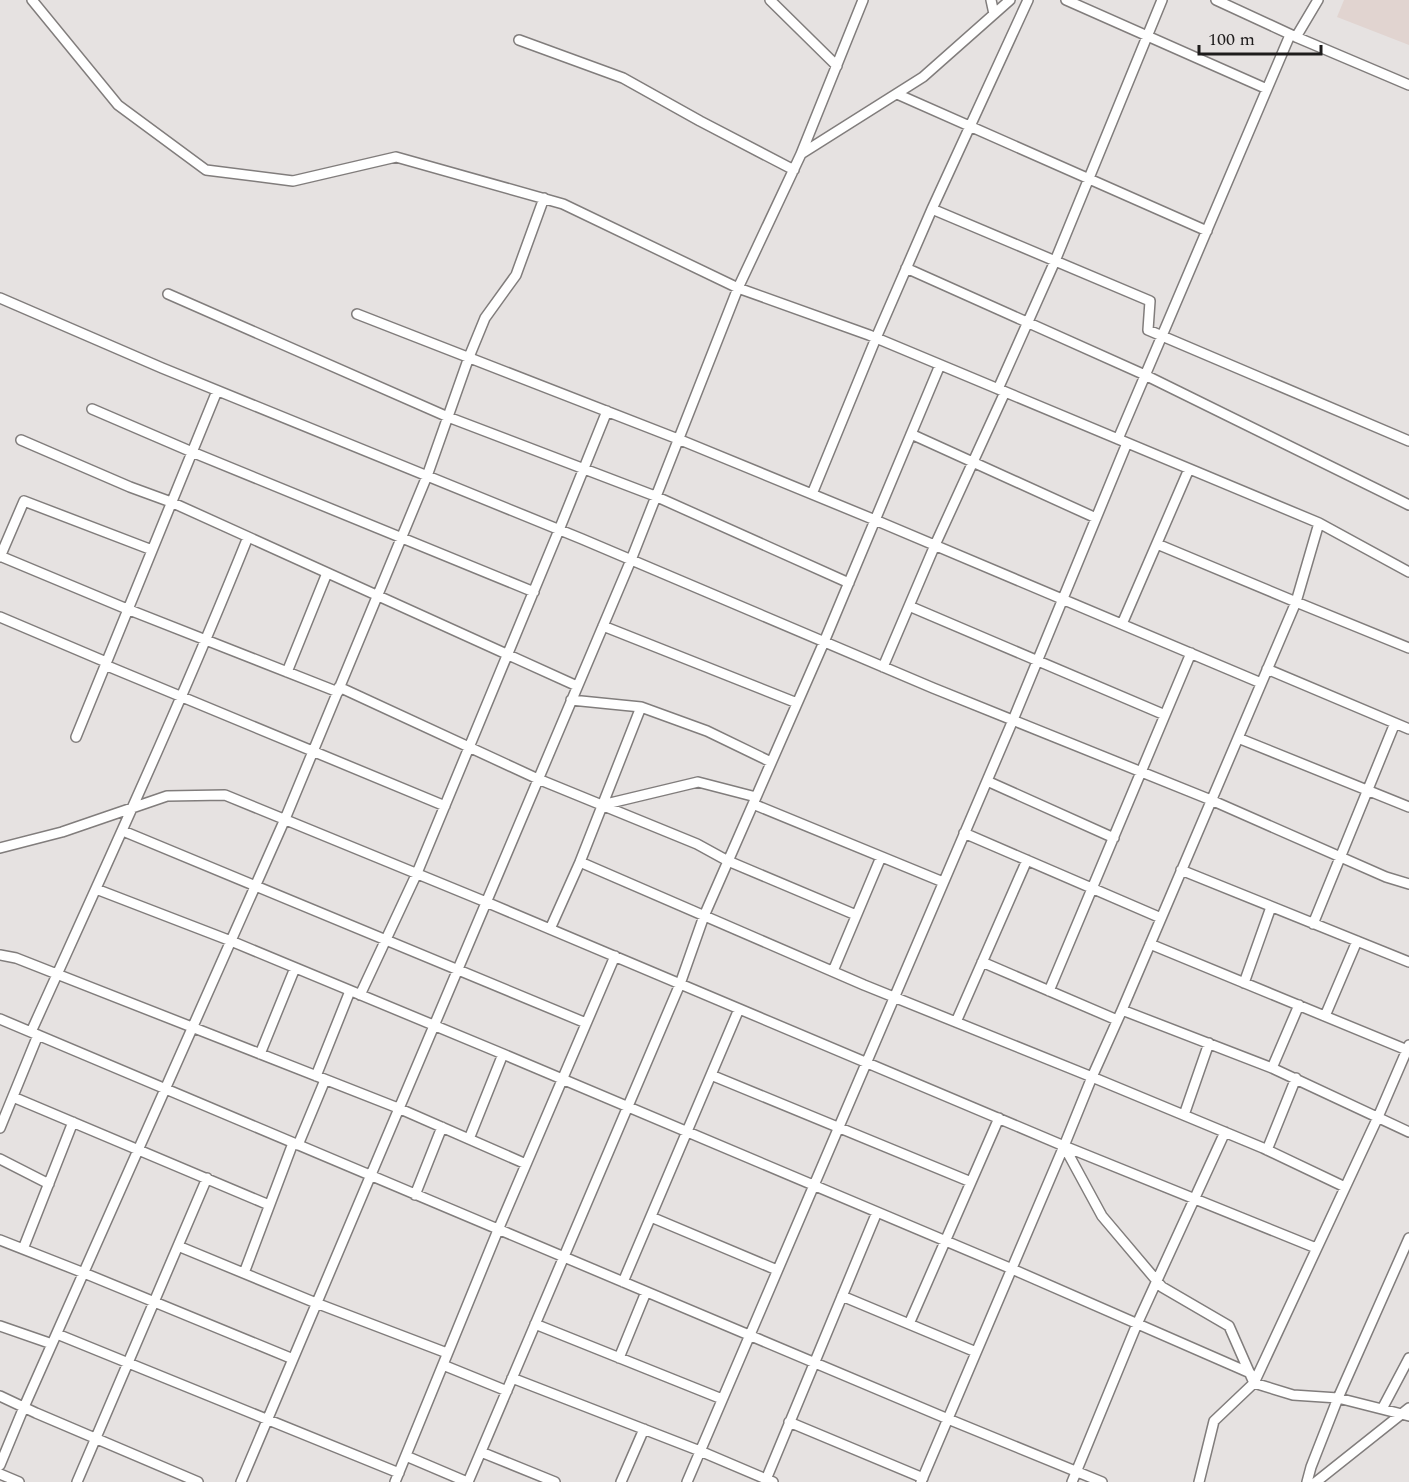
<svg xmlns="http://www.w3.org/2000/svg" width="1409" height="1482" viewBox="0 0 1409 1482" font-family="Spectral,serif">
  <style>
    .built { fill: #e1d4d0 }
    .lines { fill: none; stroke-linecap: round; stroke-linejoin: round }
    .minor-casing { stroke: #817d7c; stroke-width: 12 }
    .minor { stroke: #fff; stroke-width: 9 }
  </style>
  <rect width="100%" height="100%" fill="#e6e2e1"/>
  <path class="built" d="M1344,0H1409V45L1337,17Z"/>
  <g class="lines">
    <defs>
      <path id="minor" d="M32,0L118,105L206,170L293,181L396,157L563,204L738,288L869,335L1319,523L1409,572
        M770,0L837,66
        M991,0L994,14
        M1066,0L1267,89
        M1216,0L1296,37L1409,85
        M1296,37L1318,0
        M519,40L623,78L700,121L794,170
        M897,94L1207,231
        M801,154L863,0
        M932,209L1150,301L1148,330L1409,441
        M906,268L1145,375L1409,505
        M168,294L448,417L655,496L849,583
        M0,298L162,368L582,539L933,688L1211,800L1386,877L1409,884
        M357,314L678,439L875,520L1261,683
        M998,389L1055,261L1162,0
        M92,409L192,452L534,592
        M911,434L1096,518
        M1118,439L1290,35
        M21,440L130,487L171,502L577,686
        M812,494L876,338L932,209L1028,0
        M1157,544L1296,602L1409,648
        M0,556L127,609L338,692
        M0,557L24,501L152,550
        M909,606L1165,715
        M0,617L106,662
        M1122,624L1189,469
        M603,626L797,703
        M105,665L445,806
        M883,667L935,545L1005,392
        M1267,669L1409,729
        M287,672L327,573
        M339,687L538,779L697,844L728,861L856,915
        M571,700L641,707L707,731L771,762
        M76,737L217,391
        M1238,738L1409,807
        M987,781L1114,838
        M753,804L943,882
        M602,805L698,782L756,797
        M123,831L586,1023
        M964,833L1161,918
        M0,848L62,832L167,796L225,795L486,902L1064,1146L1316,1248
        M580,862L864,985L1092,1077L1263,1148L1345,1187
        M1181,870L1409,962
        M96,889L231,941L503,1054L1012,1269L1250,1373
        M1313,924L1395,723
        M550,929L580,862L641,707
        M1150,944L1407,1050
        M0,955L16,958L398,1108L526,1164
        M982,962L1117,1020
        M833,971L881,857
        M1244,983L1271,907
        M1049,991L1191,653
        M360,995L417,873L559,530L607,411
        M1122,1010L1272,1068L1409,1132
        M1325,1016L1357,941
        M0,1019L948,1419L1102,1482
        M956,1022L1027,860
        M31,1032C105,868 181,704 248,537
        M260,1054L295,968
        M1272,1068L1299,1005
        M711,1075L971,1182
        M316,1076L350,991
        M13,1097L269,1205
        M1184,1115L1209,1043
        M0,1128L38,1035
        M469,1139L503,1054
        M298,1145L325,1080
        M1064,1146L1102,1216L1162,1287L1229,1326L1254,1383L1293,1395L1338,1398L1409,1416
        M1267,1150L1296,1078
        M0,1159L49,1184
        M415,1195L442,1127
        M651,1217L777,1270
        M0,1240L84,1273L293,1359
        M178,1246L316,1303L447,1353
        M23,1249L73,1122
        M244,1273L293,1143
        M623,1282L739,1009
        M842,1296L976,1352
        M535,1324L722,1399
        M909,1324L999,1118
        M0,1326L52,1344
        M57,1334L399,1473
        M619,1358L646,1292
        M443,1365L507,1391
        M512,1378L700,1451L773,1482
        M0,1396L36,1413L198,1482
        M1382,1409L1409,1358
        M789,1422L923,1478
        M481,1452L555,1482
        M406,1456L467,1482
        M0,1465L24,1407L285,819L427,476L469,357L485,318L516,275L544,198
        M0,1474L19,1482
        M77,1482L207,1178
        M241,1482L631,560L738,288L801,154L923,77L1010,0
        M395,1482L498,1230L615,956
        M468,1482L680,984L704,916L824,642L940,365
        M621,1482L644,1429
        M687,1482L1013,720L1127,443
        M765,1482L877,1212
        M921,1482L1064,1146L1092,1077L1122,1010L1296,602L1319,523
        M1072,1482L1137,1324L1225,1132
        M1199,1482L1214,1421L1254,1383L1378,1117L1409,1045
        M1307,1482L1311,1467L1338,1398L1409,1238
        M1316,1482L1409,1408"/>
    </defs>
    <use href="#minor" class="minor-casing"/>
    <use href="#minor" class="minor"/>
  </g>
  <path d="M1199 45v9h122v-9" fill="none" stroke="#1e1c1c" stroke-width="3"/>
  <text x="1208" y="45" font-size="18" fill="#1e1c1c" stroke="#e6e2e1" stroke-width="4.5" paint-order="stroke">100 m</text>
</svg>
